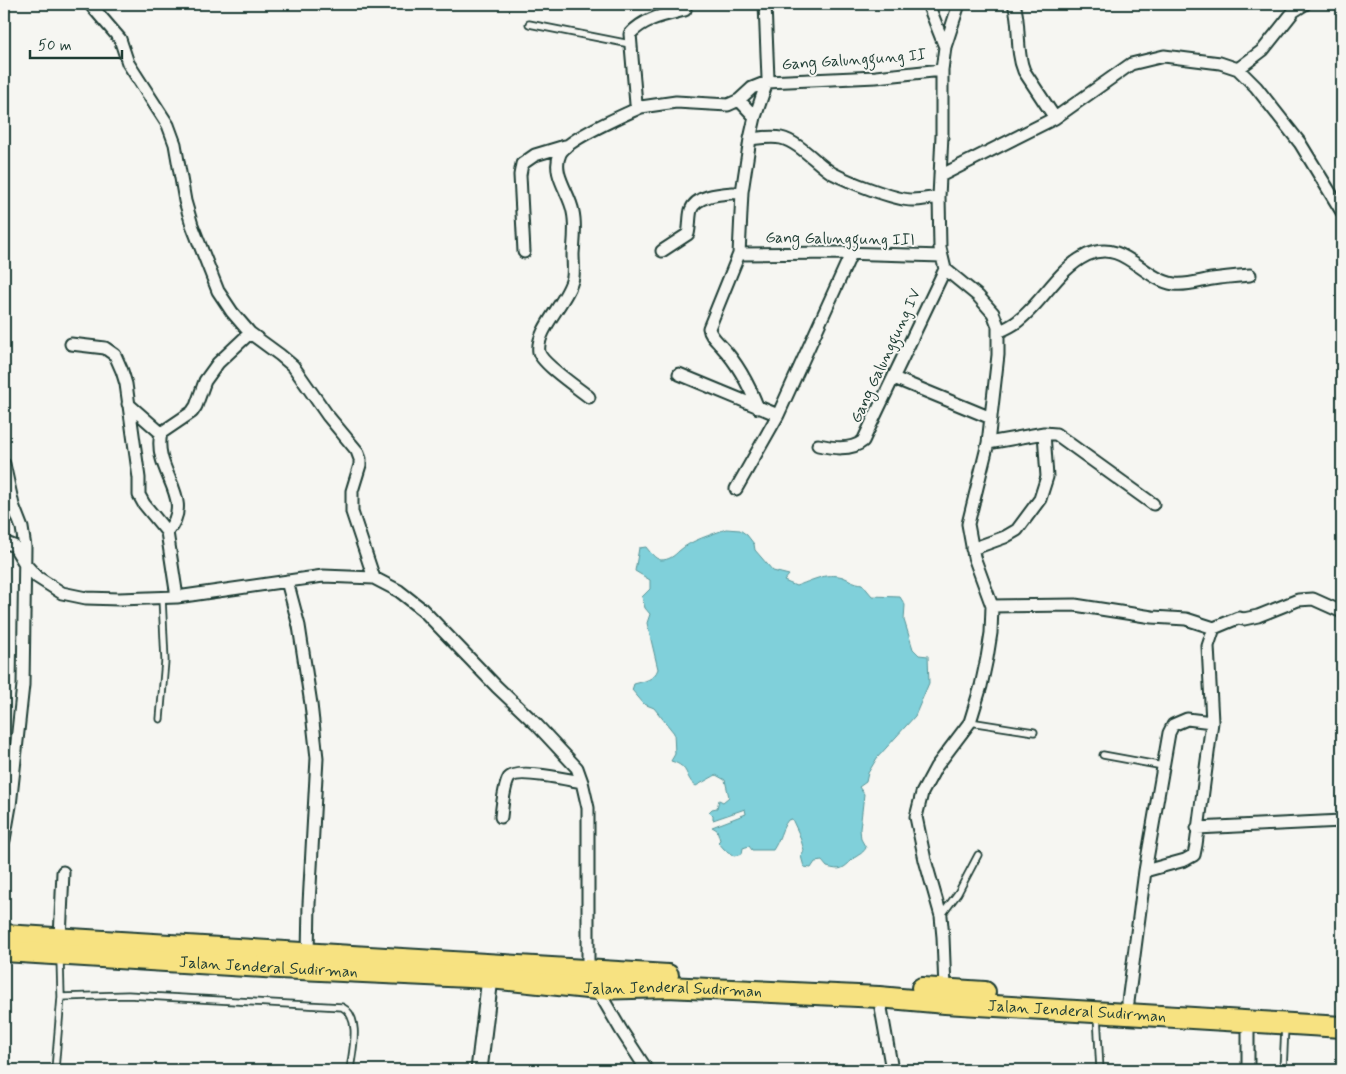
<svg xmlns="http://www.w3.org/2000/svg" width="1346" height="1074" viewBox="0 0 1346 1074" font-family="Mynerve,sans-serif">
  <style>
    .water { fill: #80d0da; stroke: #599598 }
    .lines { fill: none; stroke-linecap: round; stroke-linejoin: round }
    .service-casing { stroke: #1f3d34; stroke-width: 9 }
    .minor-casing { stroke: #1f3d34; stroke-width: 15 }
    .tertiary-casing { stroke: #1f3d34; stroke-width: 19 }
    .trunk-casing { stroke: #1f3d34; stroke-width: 24 }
    .service { stroke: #f6f6f2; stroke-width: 5.5 }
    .minor { stroke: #f6f6f2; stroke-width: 11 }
    .tertiary { stroke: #f6f6f2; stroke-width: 15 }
    .trunk { stroke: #f7e281; stroke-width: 20 }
    .labels { text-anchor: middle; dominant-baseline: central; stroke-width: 4; stroke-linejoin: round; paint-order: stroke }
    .street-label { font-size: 16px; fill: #1f3d34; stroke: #f6f6f2 }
  </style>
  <rect width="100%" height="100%" fill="#f6f6f2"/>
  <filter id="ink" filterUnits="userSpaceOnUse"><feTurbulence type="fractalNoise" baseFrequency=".02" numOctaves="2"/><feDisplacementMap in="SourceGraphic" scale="10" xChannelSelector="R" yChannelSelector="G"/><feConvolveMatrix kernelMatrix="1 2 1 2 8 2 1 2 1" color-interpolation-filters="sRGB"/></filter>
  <g filter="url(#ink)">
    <path class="water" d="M726,529L740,530L747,535L754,544L755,550L773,571L789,575L784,581L796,586C811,581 826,572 843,577C850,580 854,583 862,584L872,596L900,597L905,605L904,620L913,649L919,655L928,656L929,683L915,716L877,758L868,773L866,782L859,787L864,794L860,829L861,839L866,848C861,855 859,854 853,859C843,869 841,871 827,867L822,861L815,862L811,868L804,867L801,856L804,850L799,834L792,819L788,820C781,829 780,840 773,850H752L749,846L743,848L742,854L734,856L724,849L718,842L720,840L717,830L712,827L746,814L745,809L713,820V816L709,812L712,809L717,808L719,800L723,802L729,797L725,780L716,775L696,786C684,778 691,767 671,761L675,754L674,733L654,708L644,704L632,690L634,684C645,681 654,680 658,669L647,623L650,614L645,608L642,597L650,589V580L635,571L639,548L646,547C650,552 655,559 661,560C669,560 674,556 679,551C691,540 711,535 726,529Z"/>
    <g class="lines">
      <defs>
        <path id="service" d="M529,24L630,44
          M160,719L165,661L162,598
          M970,722L1034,732
          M1103,755L1163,766
          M941,916L958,893L978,855
          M61,997L128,995L342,1007C362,1017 352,1052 350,1070
          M1097,1015L1100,1070
          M55,1070L61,997L60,958
          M1283,1070L1285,1026"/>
        <path id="minor" d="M90,4L120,39L128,63L168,125L175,144L185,201L192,225L218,291L232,312L250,333L280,355L293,366L328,416L357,451L360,459V465L352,491V512L374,578
          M928,4L945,47
          M1014,4C1021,25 1015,50 1024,71L1055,118
          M685,10C665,15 644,18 630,34L636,104L641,107L676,102L728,105L739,100L755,117
          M1238,69L1263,50L1294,11L1305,4
          M739,100L752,88L767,82L876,77L942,70
          M750,139C760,138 771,136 781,138C799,142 816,163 832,173C847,181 895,200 912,200C921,200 930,198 939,197
          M940,176L1055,118L1131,64L1164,56L1220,63L1238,69L1256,87L1300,143L1342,212
          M662,251L688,234C690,226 689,217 691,210C697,193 727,194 742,192
          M524,252L520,175L522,164L535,155L565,146
          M739,254L842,253L942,256
          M998,332C1005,329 1012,326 1018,321C1043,302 1058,269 1087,255C1123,238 1142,279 1174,284C1186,286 1200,281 1212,279C1225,277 1238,276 1250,275
          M71,344L105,348L115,355L122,371L126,384L139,478V495L144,504L167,532L177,597
          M679,374L778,415
          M894,378L991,418
          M589,397C579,389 541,363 539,352C535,330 569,300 573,277C574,269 573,261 573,254C574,240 576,225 573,212C570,193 551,174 560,154C567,139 624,115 641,107
          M128,404L161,433
          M758,408C749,385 739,365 722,347C717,341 710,336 709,328L739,254L742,192L750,139L755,117L768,79L765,4
          M988,443L1044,433L1056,434L1153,504
          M818,445C832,448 851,451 863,441L945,269
          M4,464L13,505L22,528L25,547L23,685L10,806L4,840
          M736,489L778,415L851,254
          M167,532C197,498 152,472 161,433L192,412L196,406L205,381L218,363L250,333
          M4,542L14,546L25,564L37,577L62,593L86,598L119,599L177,597L323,576L374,578L399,591L422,609L497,687L536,724L577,768L582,782L588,808V971
          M972,549L1005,537L1017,530L1040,499L1047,477L1044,433
          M287,581L299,626L311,704L317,758L309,904L308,954
          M992,606L1075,605L1152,617L1186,619L1214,628
          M501,817C502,807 504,786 509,778C517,768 569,780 582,782
          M1197,828L1342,821
          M1145,871L1169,733L1173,725L1187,719L1212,722
          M60,938L63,872
          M597,989L621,1030L647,1070
          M945,989L943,937L941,916L925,860L916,817L922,793L936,767L970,722L981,686L987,658L991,633L992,606L974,557L968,524L988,443L998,355V326L993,313L978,296L945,269L940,248L939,197L942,135V70L945,47L959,4
          M879,997L892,1070
          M1128,1002L1145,871L1185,860L1194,855L1196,845L1212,722L1208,646L1214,628L1238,618L1244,619L1258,616L1298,600L1313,599L1342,612
          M1248,1022V1070"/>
        <path id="tertiary" d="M479,1070L490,978"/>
        <g id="trunk">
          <path d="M4,935L668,975"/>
          <path id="s1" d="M4,951L279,968L490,978L597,989L667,987L879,997L945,1003L1342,1027"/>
          <path d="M922,988L985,992"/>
        </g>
      </defs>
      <use href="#service" class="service-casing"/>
      <use href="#minor" class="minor-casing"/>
      <use href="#tertiary" class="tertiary-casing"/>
      <use href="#trunk" class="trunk-casing"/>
      <use href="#service" class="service"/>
      <use href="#minor" class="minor"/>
      <use href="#tertiary" class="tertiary"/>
      <use href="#trunk" class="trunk"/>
    </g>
  </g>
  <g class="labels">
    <g class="street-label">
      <text transform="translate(854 60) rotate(-4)">Gang Galunggung II</text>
      <text transform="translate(840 239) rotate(1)">Gang Galunggung III</text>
      <text transform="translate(886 356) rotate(-65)">Gang Galunggung IV</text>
      <text stroke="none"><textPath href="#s1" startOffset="265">Jalan Jenderal Sudirman</textPath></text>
      <text stroke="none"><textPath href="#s1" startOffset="670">Jalan Jenderal Sudirman</textPath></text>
      <text stroke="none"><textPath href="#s1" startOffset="1075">Jalan Jenderal Sudirman</textPath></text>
    </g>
  </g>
  <rect width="1346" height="1074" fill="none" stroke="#f6f6f2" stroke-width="20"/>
  <rect x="10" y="10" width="1326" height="1054" fill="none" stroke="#1f3d34" stroke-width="2" filter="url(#ink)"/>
  <path d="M30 50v8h92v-8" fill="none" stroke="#1f3d34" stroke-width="2.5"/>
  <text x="38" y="50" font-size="15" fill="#1f3d34" stroke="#f6f6f2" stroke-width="4" paint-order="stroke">50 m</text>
</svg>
